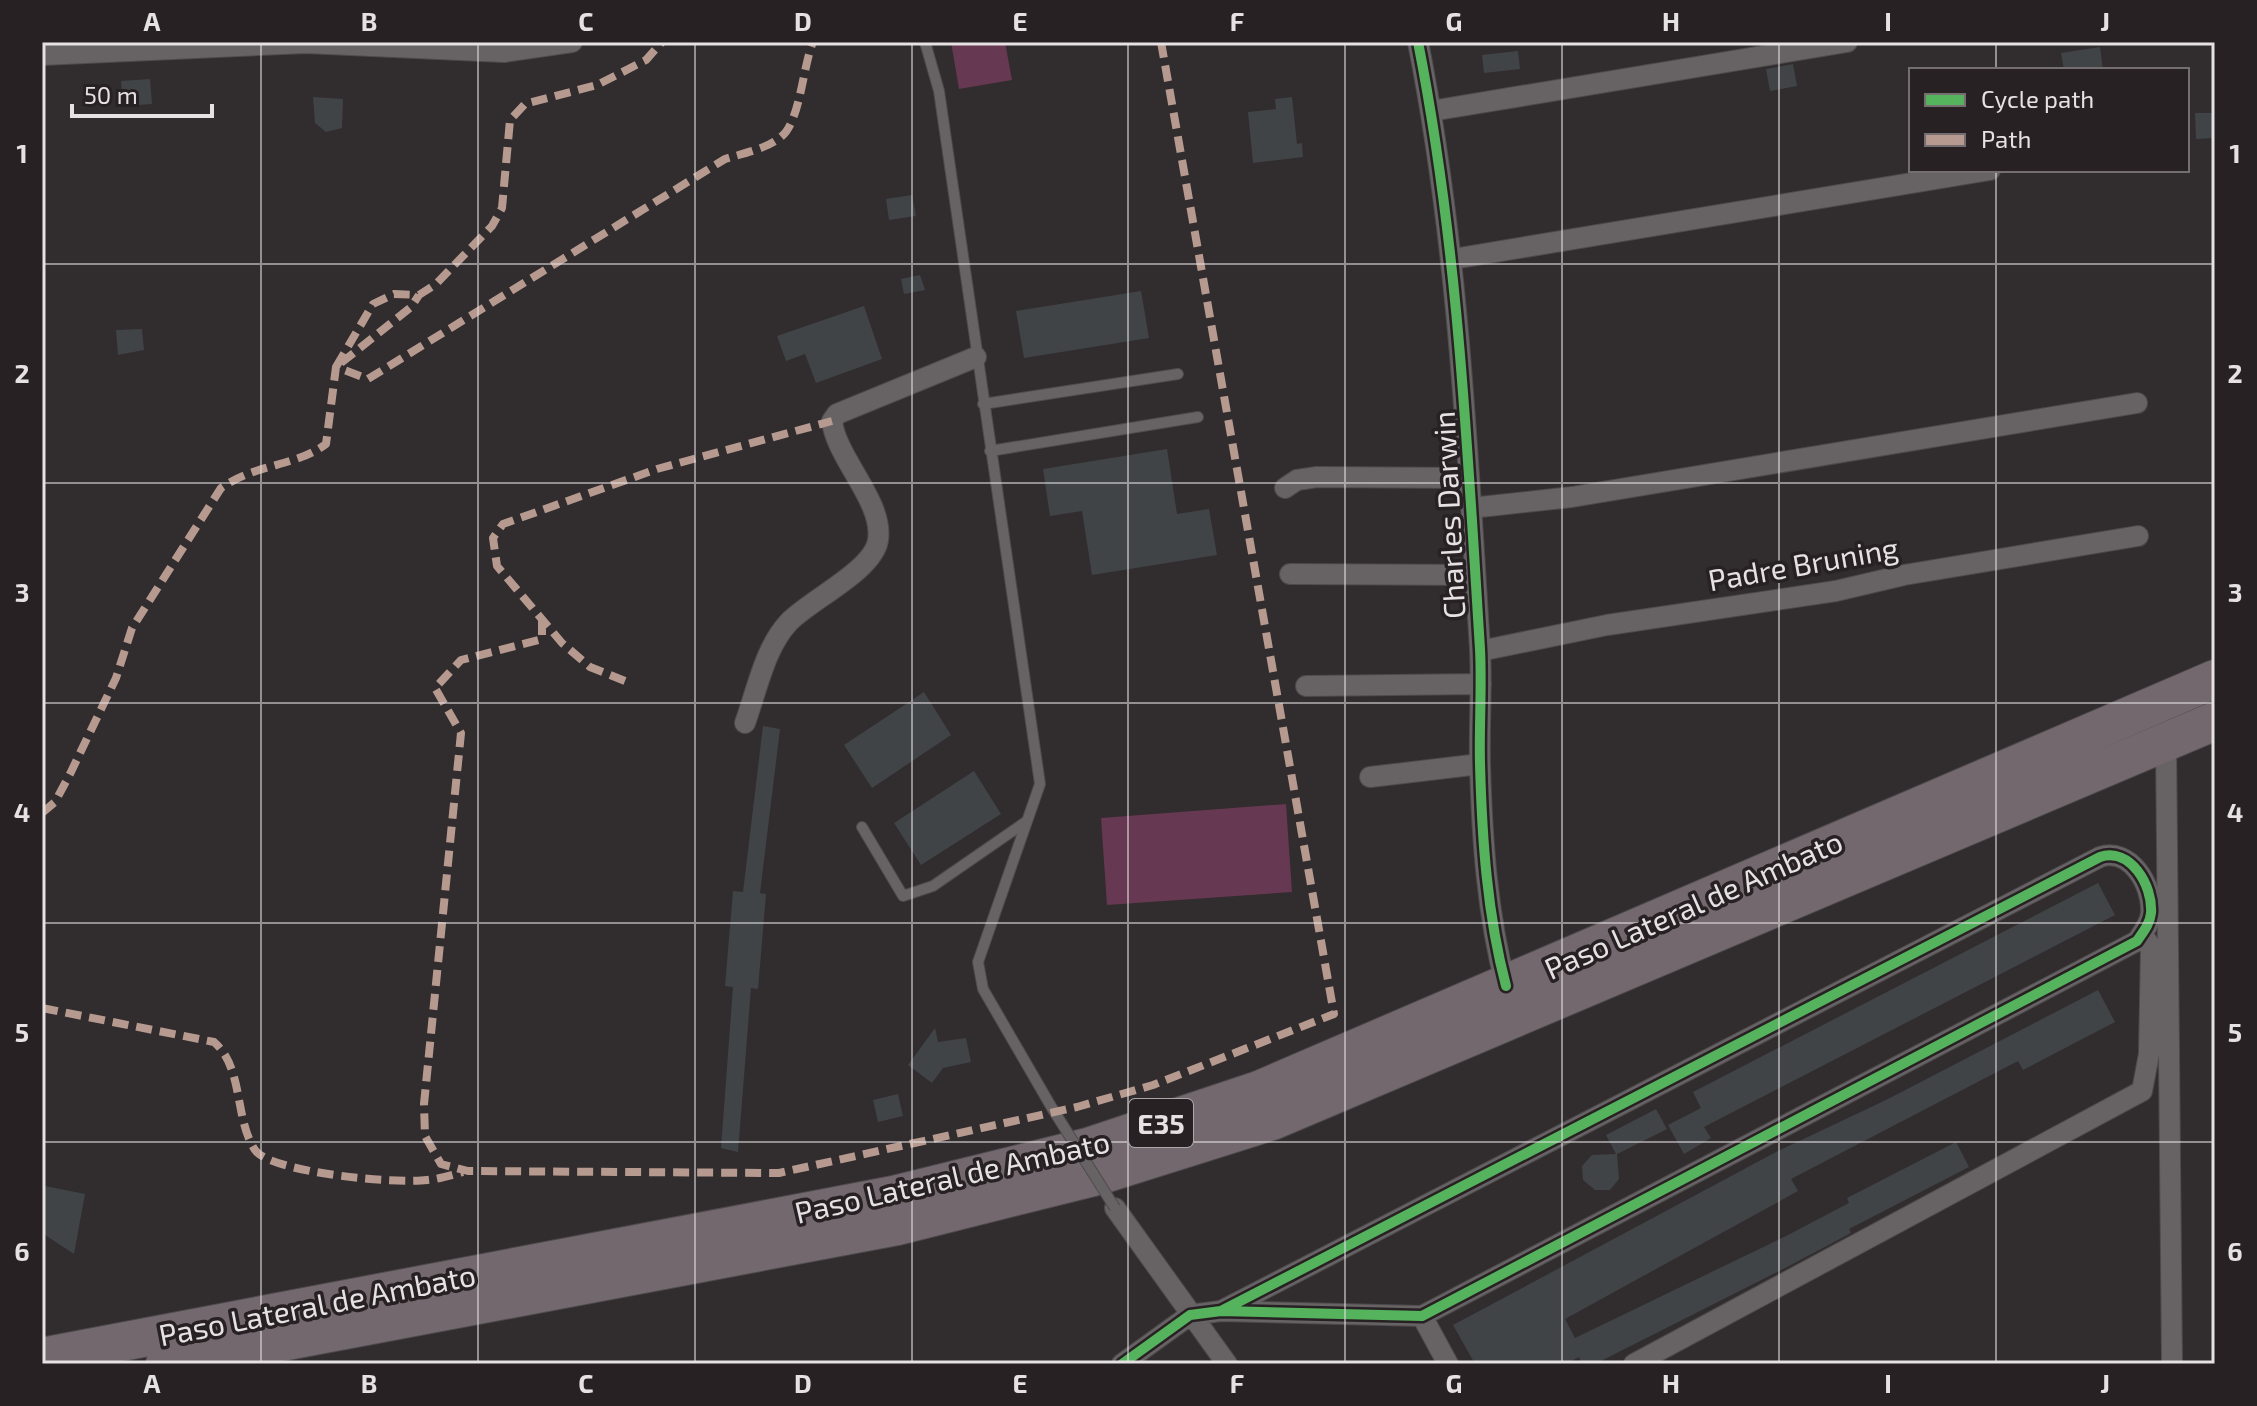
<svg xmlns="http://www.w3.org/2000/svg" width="2257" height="1406" viewBox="0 0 2257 1406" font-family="'Exo 2',sans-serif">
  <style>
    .green { fill: #673851 }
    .building { fill: #404447 }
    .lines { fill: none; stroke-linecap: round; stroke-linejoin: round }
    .lane-casing { stroke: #4e4a4c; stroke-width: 12 }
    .street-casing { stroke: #4e4a4c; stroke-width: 22 }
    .highway-casing { stroke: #4e4a4c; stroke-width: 40 }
    .lane { stroke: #676365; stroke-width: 10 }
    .street { stroke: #676365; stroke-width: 20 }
    .highway { stroke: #73686e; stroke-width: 38 }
    .lane-bridge-casing { stroke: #4e4a4c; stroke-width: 12; stroke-linecap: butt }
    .lane-bridge { stroke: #676365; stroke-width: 10 }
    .quiet { stroke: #b69a8f; stroke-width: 8; stroke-dasharray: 16 8; stroke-linecap: butt }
    .cycleway-casing { stroke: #282124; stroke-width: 15 }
    .cycleway { stroke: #56b35d; stroke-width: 10 }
    .grid { fill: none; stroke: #e6e1e3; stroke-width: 2; stroke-opacity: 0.55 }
    .labels { text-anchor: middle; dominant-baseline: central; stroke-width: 7; stroke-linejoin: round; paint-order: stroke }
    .shield { fill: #282124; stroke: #ada7aa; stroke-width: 2 }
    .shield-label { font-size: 28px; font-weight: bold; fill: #e6e1e3 }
    .street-label { font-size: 30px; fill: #e6e1e3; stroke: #282124 }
    .neatline { fill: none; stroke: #e6e1e3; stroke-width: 3 }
    .grid-label { font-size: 26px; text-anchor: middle; font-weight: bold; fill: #e6e1e3 }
  </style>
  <rect width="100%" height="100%" fill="#312c2e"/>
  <path class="green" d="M951,42H1005L1012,80L959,89Z
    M1286,804L1292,892L1107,905L1101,818Z"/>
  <path class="building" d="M2100,47L2103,70H2064L2061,53Z
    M1518,51L1520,69L1484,73L1482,55Z
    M1793,64L1797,86L1770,91L1766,69Z
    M150,79L152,104L123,106L121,81Z
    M313,97L343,99L342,128L326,132L315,123Z
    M1292,97L1297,144L1302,143L1303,157L1253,163L1248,112L1276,109L1275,99Z
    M2195,113H2215V138L2196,139Z
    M912,195L916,216L889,220L886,199Z
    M920,275L925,290L904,294L901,279Z
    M1141,291L1149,338L1024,358L1016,311Z
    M864,306L882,359L816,383L805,354L786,361L777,336Z
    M142,329L144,350L118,355L116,330Z
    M1167,449L1177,514L1209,509L1217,555L1092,575L1082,511L1050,516L1043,469Z
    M924,692L951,735L872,788L844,745Z
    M763,726L780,729L760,893L766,894L758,989L751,988L738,1152L721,1148L733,987L725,986L733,891L743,892Z
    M974,771L1001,814L921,865L894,823Z
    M2098,883L2115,915L1704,1127L1711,1138L1684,1154L1668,1125L1701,1108L1693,1092Z
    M2098,990L2115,1022L2023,1070L2018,1061L1791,1179L1798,1191L1565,1319L1575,1338L1786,1236L1849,1203L1847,1198L1956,1142L1969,1167L1849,1229L1851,1233L1787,1267L1595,1364H1582L1579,1357L1566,1364H1475L1453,1325L1776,1152L1886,1100Z
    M935,1028L938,1042L966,1038L971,1062L943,1068L932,1083L908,1065Z
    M898,1094L903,1116L878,1122L873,1100Z
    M1656,1109L1667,1129L1617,1154L1619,1179L1610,1190H1595L1583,1180L1582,1166L1592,1155L1616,1154L1606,1135Z
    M45,1186L85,1194L74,1254L42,1233Z"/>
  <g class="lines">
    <defs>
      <path id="lane" d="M925,42L939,91L1040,784L978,962L983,989L1052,1108
        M983,404L1178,374
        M990,451L1198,417
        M862,827L903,896L933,886L1027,821"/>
      <path id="street" d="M1418,42C1458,245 1467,443 1480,649C1482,687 1479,726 1480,764C1482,838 1487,914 1506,986
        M42,55L306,43L504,52L572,42
        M1431,111L1847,42
        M1453,259L1990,170
        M1285,488L1297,480L1317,477L1468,478
        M1471,508L1572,497L2137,403
        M1290,574L1474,575
        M1480,651L1607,625L1836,591L1904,575L2138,536
        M1306,686L1481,684
        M745,723C757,690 765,647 789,622C810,600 874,570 878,540C884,502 836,458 832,421L837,414L976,357
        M2166,743L2172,1364
        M1370,777L1480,764
        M1115,1208L1227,1364
        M1422,1316L1448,1364
        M1122,1364L1190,1315L1221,1311L2100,857C2130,847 2153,885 2151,913C2150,924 2143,932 2137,941L1422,1316L1221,1311
        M1634,1364L2142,1091L2149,1054L2151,947L2147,941H2137"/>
      <path id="highway" d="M42,1357L894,1195L1088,1147L1259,1090L2215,679
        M165,1364L897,1226L1101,1175L1272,1121L2215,721"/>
    </defs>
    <use href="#lane" class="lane-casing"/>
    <use href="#street" class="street-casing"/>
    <use href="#highway" class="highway-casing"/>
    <use href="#lane" class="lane"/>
    <use href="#street" class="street"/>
    <use href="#highway" class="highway"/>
    <defs>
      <path id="lane-bridge" d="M1052,1108L1115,1208"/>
    </defs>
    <use href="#lane-bridge" class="lane-bridge-casing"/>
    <use href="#lane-bridge" class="lane-bridge"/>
    <path class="quiet" d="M341,363L411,307L419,295
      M336,367L373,304L394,294L419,295L436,284L492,226L502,208L510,120L525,104L597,85L646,60L662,42
      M542,619V639L461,660L435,688L461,733L424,1104L425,1136L441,1164L468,1171L779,1173L1077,1107L1153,1085L1334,1014L1161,42
      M625,681L590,667L562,643L497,566L493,538L503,524L657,469L832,421
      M42,813L55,802L70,774L116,678L132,628L221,488C257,463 295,467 326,444L336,367L368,379L725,159C744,153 767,149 782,136C800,121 803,66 813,42
      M42,1008L214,1042C244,1068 234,1118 255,1150C271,1173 397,1184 427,1180C439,1179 451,1175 463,1172"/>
    <defs>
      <path id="cycleway" d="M1418,42C1458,245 1467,443 1480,649C1482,687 1479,726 1480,764C1482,838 1487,914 1506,986
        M1122,1364L1190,1315L1221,1311L2100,857C2130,847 2153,885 2151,913C2150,924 2143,932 2137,941L1422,1316L1221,1311"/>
    </defs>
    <use href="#cycleway" class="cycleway-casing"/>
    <use href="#cycleway" class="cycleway"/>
  </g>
  <path class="grid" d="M261,42V1364M478,42V1364M695,42V1364M912,42V1364M1128,42V1364M1345,42V1364M1562,42V1364M1779,42V1364M1996,42V70M1996,170V1364M42,264H2215M42,483H2215M42,703H2215M42,923H2215M42,1142H2215"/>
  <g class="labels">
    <rect class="shield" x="1129" y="1099" width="64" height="48" rx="6"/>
    <g class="shield-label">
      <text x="1161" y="1123">E35</text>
    </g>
    <g class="street-label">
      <text transform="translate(1448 515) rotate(-93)">Charles Darwin</text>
      <text transform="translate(1803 563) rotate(-10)">Padre Bruning</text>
      <text transform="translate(1693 904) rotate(-24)">Paso Lateral de Ambato</text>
      <text transform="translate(952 1176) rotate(-13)">Paso Lateral de Ambato</text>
      <text transform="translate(317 1304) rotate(-11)">Paso Lateral de Ambato</text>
    </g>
  </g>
  <rect width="2257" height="1406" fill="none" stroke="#282124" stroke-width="88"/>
  <rect x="1909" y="68" width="280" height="104" fill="#282124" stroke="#746e70" stroke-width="2"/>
  <rect x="1925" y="94" width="40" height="12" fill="#56b35d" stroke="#746e70" stroke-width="2"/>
  <text x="1981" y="108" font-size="24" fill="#e6e1e3">Cycle path</text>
  <rect x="1925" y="134" width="40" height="12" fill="#b69a8f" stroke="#746e70" stroke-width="2"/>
  <text x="1981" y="148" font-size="24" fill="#e6e1e3">Path</text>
  <path d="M72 104v12h140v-12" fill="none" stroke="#e6e1e3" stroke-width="4"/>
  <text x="84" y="104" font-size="24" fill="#e6e1e3" stroke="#282124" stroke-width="6" paint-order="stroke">50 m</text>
  <rect x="44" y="44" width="2169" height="1318" class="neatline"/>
  <g class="grid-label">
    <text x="152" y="31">A</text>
    <text x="369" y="31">B</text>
    <text x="586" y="31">C</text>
    <text x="803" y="31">D</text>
    <text x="1020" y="31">E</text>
    <text x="1237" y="31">F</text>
    <text x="1454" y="31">G</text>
    <text x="1671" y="31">H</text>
    <text x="1888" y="31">I</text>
    <text x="2105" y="31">J</text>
    <text x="22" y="163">1</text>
    <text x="2235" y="163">1</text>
    <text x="22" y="383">2</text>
    <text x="2235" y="383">2</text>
    <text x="22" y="602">3</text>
    <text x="2235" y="602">3</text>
    <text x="22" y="822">4</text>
    <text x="2235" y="822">4</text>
    <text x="22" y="1042">5</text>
    <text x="2235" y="1042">5</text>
    <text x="22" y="1261">6</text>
    <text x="2235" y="1261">6</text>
    <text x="152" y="1393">A</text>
    <text x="369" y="1393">B</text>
    <text x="586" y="1393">C</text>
    <text x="803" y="1393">D</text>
    <text x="1020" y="1393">E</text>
    <text x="1237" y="1393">F</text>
    <text x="1454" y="1393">G</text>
    <text x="1671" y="1393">H</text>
    <text x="1888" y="1393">I</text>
    <text x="2105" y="1393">J</text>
  </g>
</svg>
